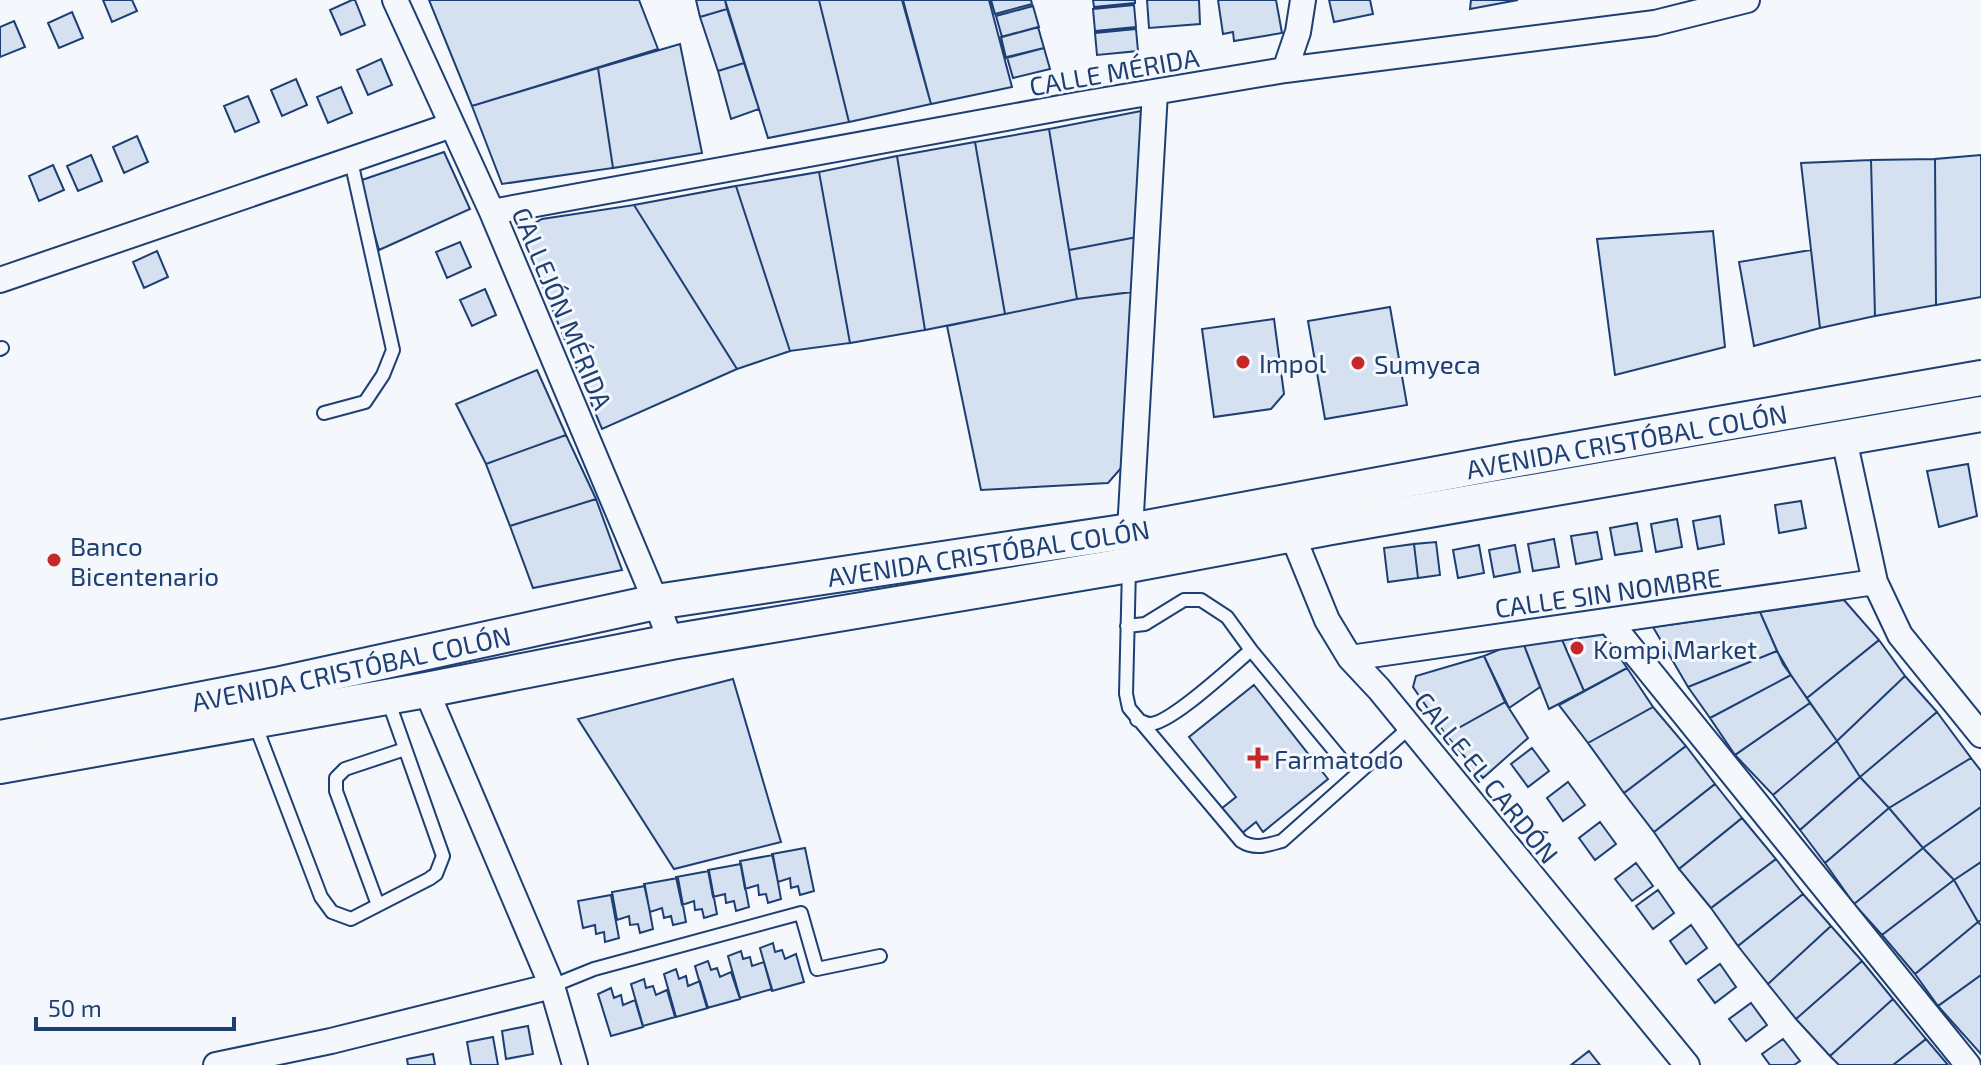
<svg xmlns="http://www.w3.org/2000/svg" width="1981" height="1065" viewBox="0 0 1981 1065" font-family="'Exo 2',sans-serif">
  <style>
    .building { fill: #d5e0f0; stroke: #1d3f73; stroke-width: 2 }
    .lines { fill: none; stroke-linecap: round; stroke-linejoin: round }
    .lane-casing { stroke: #1d3f73; stroke-width: 16 }
    .street-casing { stroke: #1d3f73; stroke-width: 28 }
    .secondary-casing { stroke: #1d3f73; stroke-width: 38 }
    .lane { stroke: #f4f7fb; stroke-width: 12 }
    .street { stroke: #f4f7fb; stroke-width: 24 }
    .secondary { stroke: #f4f7fb; stroke-width: 34 }
    .poi-dot { fill: #c62828; stroke: #f4f7fb; stroke-width: 3 }
    .labels { text-anchor: middle; dominant-baseline: central; stroke-width: 6; stroke-linejoin: round; paint-order: stroke }
    .street-label { font-size: 26px; fill: #1d3f73; stroke: #f4f7fb }
    .poi-label { font-size: 26px; fill: #1d3f73; stroke: #f4f7fb; text-anchor: start }
  </style>
  <rect width="100%" height="100%" fill="#f4f7fb"/>
  <path class="building" d="M103,0H132L137,11L112,22Z
    M352,0H355L365,25L341,35L330,10Z
    M429,0H639L658,49L472,106Z
    M696,0H725L727,9L700,17Z
    M725,0H819L849,122L768,138Z
    M819,0H903L931,104L849,122Z
    M902,0H989L1012,87L931,104Z
    M991,0H1031L1032,4L995,14Z
    M1093,0H1135V3L1094,7Z
    M1147,0H1199L1200,24L1149,28Z
    M1218,0H1276L1282,33L1234,41L1233,32L1223,34Z
    M1329,0H1370L1373,14L1334,22Z
    M1471,0H1518L1470,9Z
    M1134,5L1136,27L1095,31L1093,9Z
    M1033,6L1039,27L1002,37L996,16Z
    M727,9L744,63L718,71L700,17Z
    M72,12L83,38L59,48L48,23Z
    M14,21L25,47L0,57V27Z
    M1038,27L1044,48L1006,58L1001,37Z
    M1136,29L1138,51L1097,55L1095,33Z
    M680,44L702,153L613,168L598,68Z
    M1044,48L1050,69L1013,78L1007,57Z
    M381,59L392,85L368,95L357,70Z
    M744,63L759,109L731,119L718,71Z
    M598,68L613,168L502,184L472,106Z
    M296,79L307,105L282,116L271,90Z
    M341,87L352,113L328,123L317,97Z
    M248,96L259,122L235,132L224,106Z
    M1141,111L1137,237L1069,250L1049,129Z
    M1049,129L1077,299L1005,314L975,142Z
    M137,136L148,162L124,173L113,147Z
    M975,142L1005,314L925,330L897,156Z
    M444,152L470,209L379,250L359,181Z
    M91,155L102,181L78,191L67,166Z
    M1981,155V297L1936,305L1935,159Z
    M897,156L925,330L850,343L819,172Z
    M1935,159L1936,305L1875,316L1871,160Z
    M1871,160L1875,316L1820,328L1801,163Z
    M53,165L64,190L39,201L29,176Z
    M819,172L850,343L790,351L736,186Z
    M736,186L790,351L737,369L634,205Z
    M634,205L737,369L602,429L524,241L528,227L542,219Z
    M1713,231L1725,347L1615,375L1597,239Z
    M1137,237L1132,292L1077,299L1069,250Z
    M460,242L471,267L447,278L436,252Z
    M1811,250L1820,328L1754,346L1739,262Z
    M157,251L168,277L144,288L133,262Z
    M485,289L496,315L472,326L460,300Z
    M1132,292L1122,467L1108,483L981,490L947,326L1077,299Z
    M1390,307L1407,405L1325,419L1308,321Z
    M1274,319L1284,394L1271,409L1214,417L1202,329Z
    M537,370L566,435L486,464L456,404Z
    M566,435L596,499L510,526L486,464Z
    M1968,464L1977,516L1939,527L1927,471Z
    M596,499L622,570L533,588L510,526Z
    M1801,501L1806,528L1779,533L1775,505Z
    M1720,516L1724,544L1698,549L1693,521Z
    M1677,519L1682,547L1656,552L1651,524Z
    M1637,523L1642,551L1615,555L1610,528Z
    M1597,532L1602,559L1576,564L1571,536Z
    M1554,539L1559,567L1533,571L1528,544Z
    M1436,542L1440,575L1418,578L1414,544Z
    M1414,544L1418,578L1388,582L1384,548Z
    M1479,545L1484,573L1458,578L1453,550Z
    M1515,545L1520,572L1494,577L1489,550Z
    M1844,600L1879,640L1807,698L1783,664L1760,612Z
    M1760,612L1777,651L1688,687L1653,627Z
    M1600,628L1627,668L1584,691L1560,635Z
    M1560,635L1584,691L1549,709L1522,640Z
    M1522,640L1540,687L1509,708L1484,656Z
    M1879,640L1905,676L1837,741L1807,698Z
    M1777,651L1791,675L1710,718L1688,687Z
    M1484,656L1505,702L1446,735L1413,687L1416,676Z
    M1627,668L1653,707L1588,743L1559,705Z
    M1791,675L1810,703L1735,755L1710,718Z
    M1905,676L1937,712L1860,777L1837,741Z
    M733,679L781,842L674,869L578,719Z
    M1254,685L1328,779L1263,832L1256,822L1241,834L1221,809L1236,797L1189,737Z
    M1505,702L1528,738L1483,778L1446,735Z
    M1810,703L1837,741L1773,795L1735,755Z
    M1653,707L1686,746L1624,793L1588,743Z
    M1937,712L1971,758L1889,808L1860,777Z
    M1837,741L1860,777L1800,830L1773,795Z
    M1686,746L1715,784L1654,832L1624,793Z
    M1532,748L1549,771L1528,787L1511,764Z
    M1971,758L1981,771V807L1923,848L1889,808Z
    M1860,777L1889,808L1825,863L1800,830Z
    M1568,782L1585,805L1563,821L1547,798Z
    M1715,784L1742,818L1679,869L1654,832Z
    M1981,807V862L1954,880L1923,848Z
    M1889,808L1923,848L1854,904L1825,863Z
    M1742,818L1776,859L1711,908L1679,869Z
    M1600,822L1616,844L1595,860L1579,838Z
    M805,848L814,891L800,895L798,886L791,888L790,878L778,882L772,854Z
    M1923,848L1954,880L1882,935L1854,904Z
    M773,855L781,899L768,903L766,894L759,895L758,885L745,889L740,861Z
    M1776,859L1803,894L1738,946L1711,908Z
    M1981,862V920L1978,922L1954,880Z
    M1636,863L1653,886L1632,901L1615,879Z
    M741,864L749,907L736,911L734,901L726,903L725,894L713,897L708,870Z
    M709,871L717,914L704,918L702,909L695,910L694,901L682,905L676,877Z
    M678,878L686,922L673,925L671,916L664,918L662,908L650,912L644,884Z
    M1954,880L1978,922L1915,974L1882,935Z
    M645,886L653,929L640,933L638,924L630,925L629,916L617,920L612,892Z
    M1658,890L1674,913L1653,929L1636,906Z
    M1803,894L1831,926L1768,984L1738,946Z
    M611,895L619,938L605,942L604,932L596,934L595,925L583,928L578,901Z
    M1978,922L1981,925V975L1938,1006L1915,974Z
    M1691,925L1707,948L1686,964L1670,941Z
    M1831,926L1862,961L1796,1019L1768,984Z
    M773,943L775,952L782,950L785,959L796,954L804,982L772,991L760,948Z
    M741,951L743,959L750,957L752,966L764,962L772,989L740,998L728,956Z
    M708,961L711,970L717,968L720,977L731,972L740,999L707,1008L695,966Z
    M1862,961L1893,999L1830,1056L1796,1019Z
    M1720,964L1736,987L1715,1003L1698,980Z
    M676,969L679,979L686,976L688,986L700,981L708,1008L676,1017L664,974Z
    M1981,975V1054L1938,1006Z
    M644,979L646,988L653,986L656,995L667,990L675,1017L643,1026L631,984Z
    M611,988L614,998L621,995L623,1005L635,1000L643,1027L611,1036L598,994Z
    M1893,999L1926,1039L1893,1065H1839L1830,1056Z
    M1751,1003L1767,1025L1746,1041L1729,1019Z
    M528,1026L533,1054L506,1059L502,1031Z
    M493,1037L498,1065H471L467,1042Z
    M1783,1039L1800,1061L1794,1065H1770L1762,1054Z
    M1926,1039L1948,1065H1893Z
    M1589,1051L1600,1065H1571Z
    M433,1054L435,1065H408L407,1059Z"/>
  <g class="lines">
    <defs>
      <path id="lane" d="M0,349L2,348
        M324,413L365,402L383,375L393,350L351,161
        M1129,568L1126,694L1129,708L1241,841C1255,850 1267,845 1282,841L1410,727
        M1127,626L1145,624L1184,600H1201L1227,617L1251,650L1342,760L1352,766L1365,767
        M1137,720C1141,721 1145,723 1149,724C1170,725 1233,665 1251,650
        M255,724L321,897L332,912L351,919L429,879L436,874L443,856L388,700
        M378,905L336,791V778L345,769L405,749
        M552,986L594,969L801,913L817,969L880,956"/>
      <path id="street" d="M395,0L492,212L656,602L671,642
        M1285,70L1298,32L1303,0
        M492,212L1082,104L1285,70L1655,23L1747,0
        M0,280L452,125
        M1844,439L1875,582L1900,635L1981,735
        M1289,520L1292,534L1327,620L1350,658L1379,689L1687,1065
        M1130,531L1155,92
        M1609,621L1968,1065
        M1350,658L1875,582
        M426,690L552,986L575,1065
        M216,1065L331,1041L552,986"/>
      <g id="secondary">
        <path id="s1" d="M0,738L276,685L656,602L1130,531L1518,459L1981,378"/>
        <path d="M0,766L426,690L671,642L1129,565L1331,527L1981,414"/>
      </g>
    </defs>
    <use href="#lane" class="lane-casing"/>
    <use href="#street" class="street-casing"/>
    <use href="#secondary" class="secondary-casing"/>
    <use href="#lane" class="lane"/>
    <use href="#street" class="street"/>
    <use href="#secondary" class="secondary"/>
  </g>
  <g class="poi-dot">
    <circle cx="1243" cy="362" r="8"/>
    <circle cx="1358" cy="363" r="8"/>
    <circle cx="54" cy="560" r="8"/>
    <circle cx="1577" cy="648" r="8"/>
    <path d="M1254 746h8v8h8v8h-8v8h-8v-8h-8v-8h8z"/>
  </g>
  <g class="labels">
    <g class="street-label">
      <text transform="translate(1114 71) rotate(-10)">CALLE MÉRIDA</text>
      <text transform="translate(563 308) rotate(67)">CALLEJÓN MÉRIDA</text>
      <text stroke="none"><textPath href="#s1" startOffset="1654">AVENIDA CRISTÓBAL COLÓN</textPath></text>
      <text stroke="none"><textPath href="#s1" startOffset="1006">AVENIDA CRISTÓBAL COLÓN</textPath></text>
      <text transform="translate(1608 592) rotate(-8)">CALLE SIN NOMBRE</text>
      <text stroke="none"><textPath href="#s1" startOffset="358">AVENIDA CRISTÓBAL COLÓN</textPath></text>
      <text transform="translate(1487 777) rotate(51)">CALLE EL CARDÓN</text>
    </g>
    <g class="poi-label">
      <text x="1259" y="362">Impol</text>
      <text x="1374" y="363">Sumyeca</text>
      <text x="70" y="545">Banco<tspan x="70" dy="30">Bicentenario</tspan></text>
      <text x="1593" y="648">Kompi Market</text>
      <text x="1274" y="758">Farmatodo</text>
    </g>
  </g>
  <path d="M36 1017v12h198v-12" fill="none" stroke="#1d3f73" stroke-width="4"/>
  <text x="48" y="1017" font-size="24" fill="#1d3f73" stroke="#f4f7fb" stroke-width="6" paint-order="stroke">50 m</text>
</svg>
